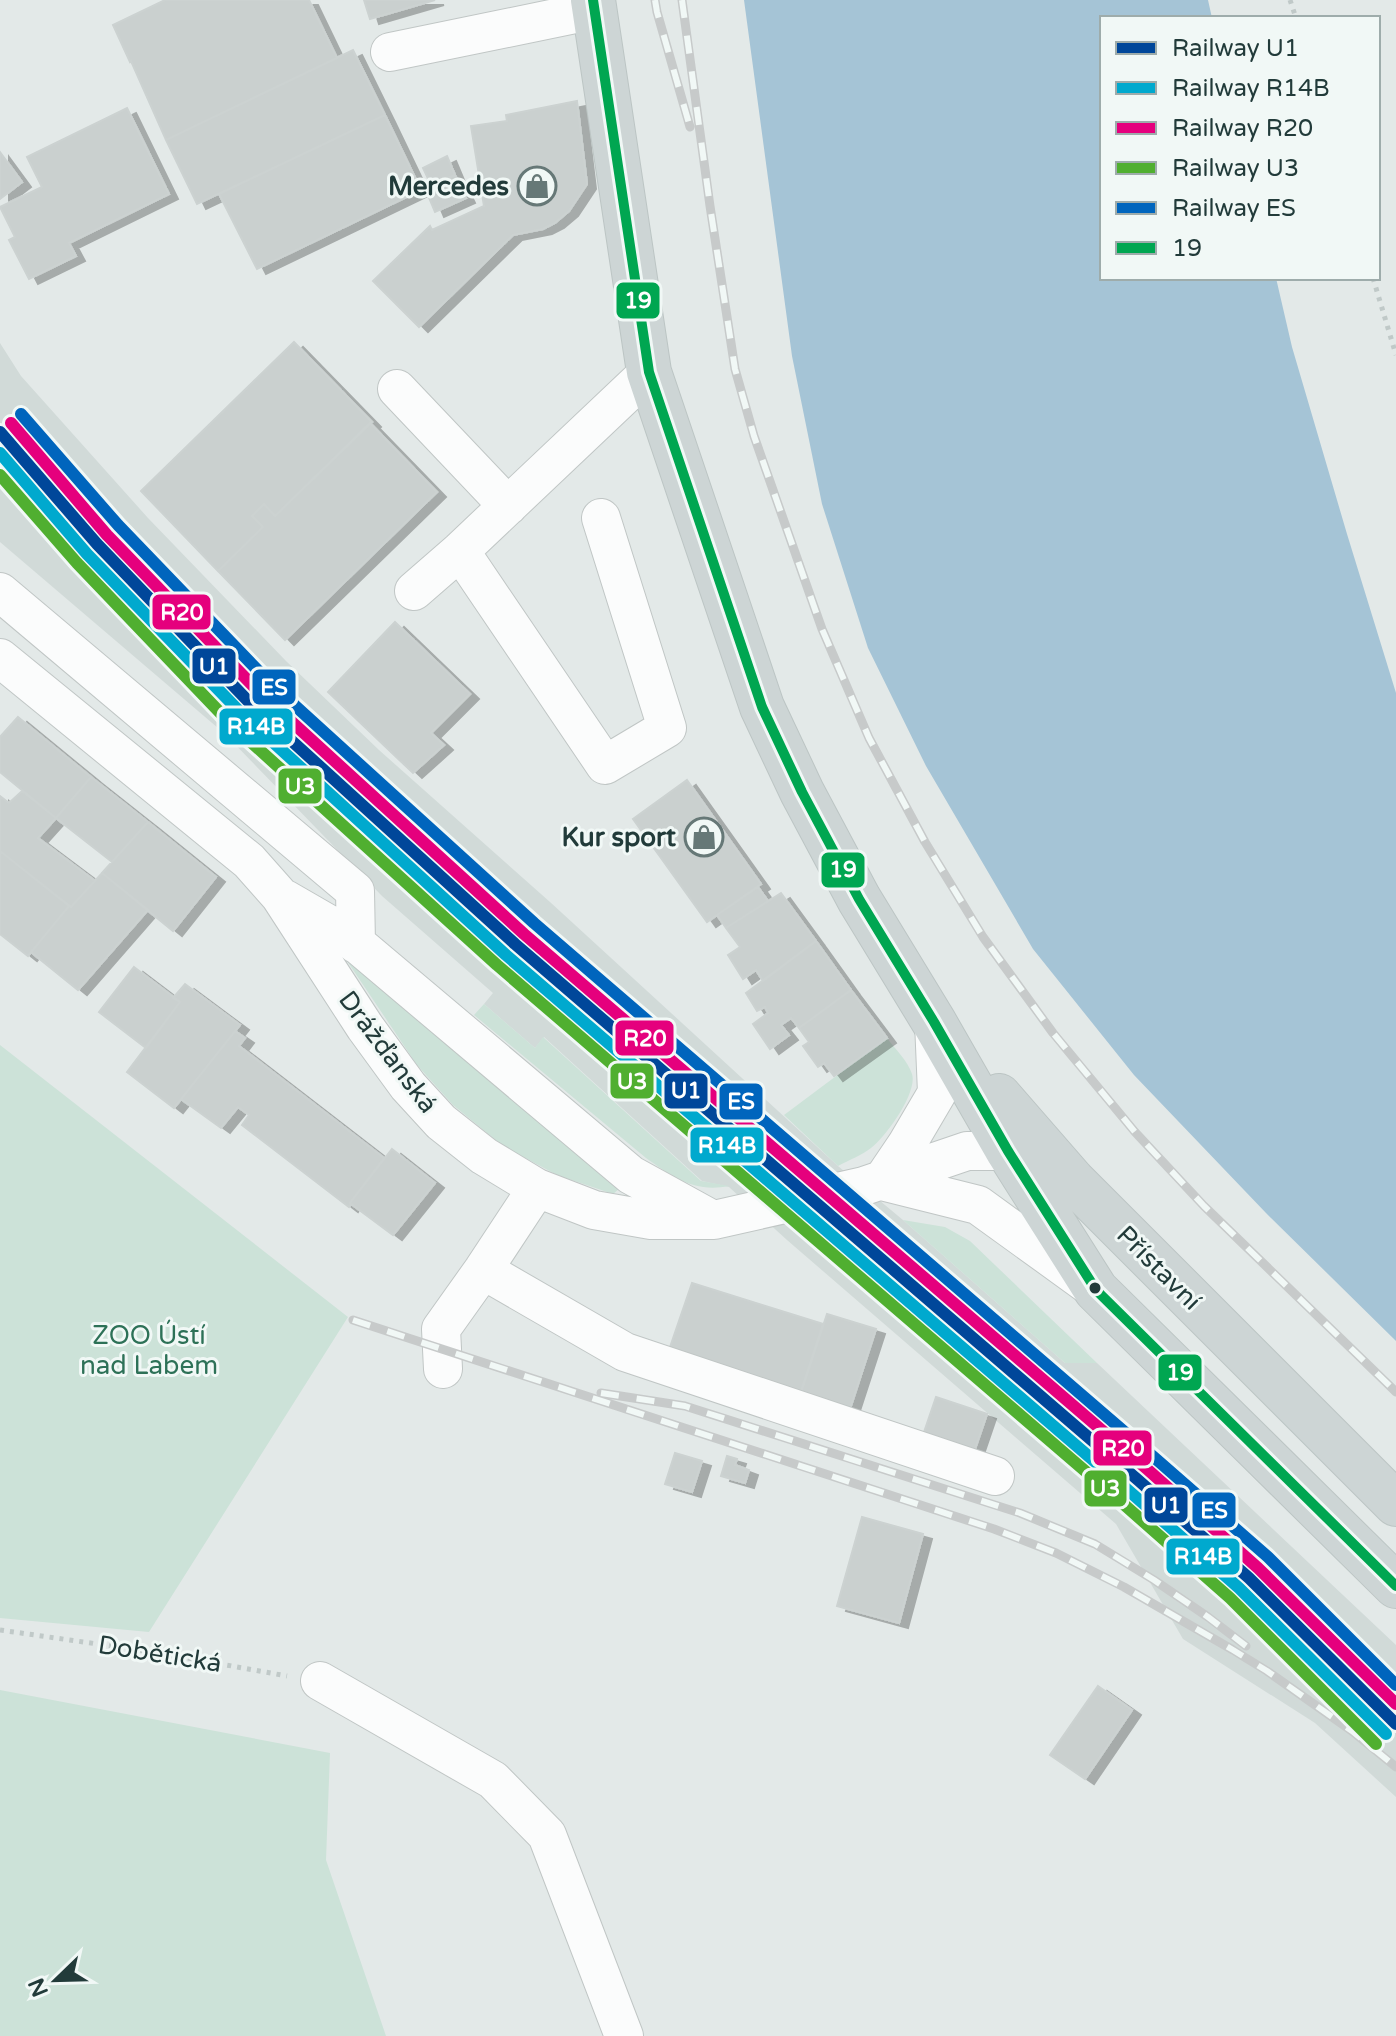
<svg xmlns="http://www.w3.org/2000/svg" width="1396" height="2036" viewBox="0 0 1396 2036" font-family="'Varela Round',sans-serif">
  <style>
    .built { fill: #d1dad8 }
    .green { fill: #cce2d8 }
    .water { fill: #a5c4d6 }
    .building { fill: #cad0cf; stroke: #ccd2d1; stroke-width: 2; filter: url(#shadow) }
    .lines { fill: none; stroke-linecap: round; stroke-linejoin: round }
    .minor-casing { stroke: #c0c6c5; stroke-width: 40 }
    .major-casing { stroke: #bcc5c4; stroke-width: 46 }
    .path { stroke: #c0c9c8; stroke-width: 5; stroke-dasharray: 4 6; stroke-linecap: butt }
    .minor { stroke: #fbfcfc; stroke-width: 38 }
    .major { stroke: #cdd5d5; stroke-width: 44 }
    .rail-casing { stroke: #c7caca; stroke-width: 9 }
    .rail { stroke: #f1f8f6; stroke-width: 6; stroke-dasharray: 18; stroke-linecap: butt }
    .bus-1-casing { stroke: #f1f8f6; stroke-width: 16 }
    .bus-1 { stroke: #00a651; stroke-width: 10 }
    .rail-1-casing { stroke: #f1f8f6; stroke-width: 18 }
    .rail-2-casing { stroke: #f1f8f6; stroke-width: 18 }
    .rail-3-casing { stroke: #f1f8f6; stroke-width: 18 }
    .rail-4-casing { stroke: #f1f8f6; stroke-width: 18 }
    .rail-5-casing { stroke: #f1f8f6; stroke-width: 18 }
    .rail-1 { stroke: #00479a; stroke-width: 12 }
    .rail-2 { stroke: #00a9ce; stroke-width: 12 }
    .rail-3 { stroke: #e5007d; stroke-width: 12 }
    .rail-4 { stroke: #50af30; stroke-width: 12 }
    .rail-5 { stroke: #0065bd; stroke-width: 12 }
    .bus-dot { fill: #223b3a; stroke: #f1f8f6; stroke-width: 3 }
    .labels { text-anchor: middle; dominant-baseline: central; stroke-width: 6; stroke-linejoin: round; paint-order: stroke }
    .poi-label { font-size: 26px; font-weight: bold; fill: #223b3a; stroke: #f1f8f6; text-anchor: end }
    .street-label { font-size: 26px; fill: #223b3a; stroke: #f1f8f6 }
    .park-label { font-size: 26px; fill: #2d7157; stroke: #f1f8f6 }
    .line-badge { stroke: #f1f8f6; stroke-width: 3 }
    .badge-label { font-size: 22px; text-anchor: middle; font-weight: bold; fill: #fff }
  </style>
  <defs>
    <filter id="shadow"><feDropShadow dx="9" dy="5" stdDeviation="0" flood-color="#0004"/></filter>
  </defs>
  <rect width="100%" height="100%" fill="#e3e9e8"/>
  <path class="built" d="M0,343L21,376L148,518L286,661L379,750L550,902L838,1166L903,1220L1065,1363H1097L1396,1645V1797L1315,1723L1183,1639L1116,1524L787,1240L729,1187L702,1181L544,1037L535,1048L484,1004L493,993L382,896L225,734L0,542Z"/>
  <path class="green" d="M339,949L619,1189L613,1194L557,1175L503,1146L453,1105L417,1065Z
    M484,1004L535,1048L543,1037L701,1181L729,1186C694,1193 673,1177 646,1158L474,1015Z
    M887,1038C895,1049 908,1061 912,1074C918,1092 886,1137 871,1148C862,1155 849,1160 838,1166L784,1115Z
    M0,1045L348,1317L149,1632L0,1618Z
    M903,1220L945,1227L970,1241L1097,1363H1065Z
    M0,1690L330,1753L326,1860L386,2036H0Z"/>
  <path class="water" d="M744,0H1208L1212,18H1102V278H1276L1292,347L1347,534L1396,693V1341L1266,1213L1134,1075L1033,949L926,766L868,648L822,504L792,356Z"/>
  <path class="building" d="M165,0H309L337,58L166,140L131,61L130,62L113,25Z
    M364,0H435L370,19Z
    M353,50L385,115L197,204L166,140Z
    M577,101L587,184L569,211L555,223L543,229L513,235L419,327L373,281L430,226L432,230L484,206L471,126L507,121L506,115Z
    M127,108L169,194L69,243L76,256L29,279L9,240L15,237L0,207L42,187L27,157Z
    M385,115L421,190L257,269L219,194Z
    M0,152L22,182L0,199Z
    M447,156L455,175L431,185L423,168Z
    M455,175L466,198L435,212L425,188Z
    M294,342L372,422L275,516L264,504L252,516L263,527L218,571L141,491Z
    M370,423L437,492L285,640L218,571L263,527L252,516L264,504L275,516Z
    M395,622L470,694L431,733L444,745L413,773L328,692Z
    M18,717L91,777L56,818L0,772V737Z
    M91,777L148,822L112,862L56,818Z
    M687,780L761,884L707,922L633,819Z
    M22,791L56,818L38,838L95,881L71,907L0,851V796L9,803Z
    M148,822L216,877L173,931L102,873Z
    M0,851L69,906L28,956L0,934Z
    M102,873L148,910L78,990L31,952L69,906L71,907Z
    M758,887L768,901L726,928L717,915Z
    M781,893L816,941L763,981L756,970L743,979L728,955L740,947L726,928Z
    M816,941L851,990L799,1028L791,1018L781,1025L789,1035L770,1049L753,1024L768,1013L765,1007L757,1011L746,993Z
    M134,967L180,1002L146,1048L99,1012Z
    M185,984L240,1025L174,1108L127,1072L180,1002L173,998Z
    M851,990L887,1038L834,1076L824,1063L818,1067L803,1046L809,1042L799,1028Z
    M235,1031L245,1038L239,1046L384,1158L350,1203L351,1204L349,1207L242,1125L249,1115L238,1107L221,1128L181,1099Z
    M392,1149L435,1183L393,1235L350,1203Z
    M692,1283L823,1324L801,1391L669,1350Z
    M827,1314L876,1329L847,1418L798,1402Z
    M936,1397L987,1414L974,1452L923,1435Z
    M675,1453L702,1461L692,1492L665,1484Z
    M727,1456L737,1459L735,1465L749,1470L745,1483L721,1476Z
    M862,1517L923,1534L899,1623L837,1606Z
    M1098,1686L1132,1710L1085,1779L1050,1755Z"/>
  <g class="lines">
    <defs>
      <path id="minor" d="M390,52L595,10
        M397,389L508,506
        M460,551L605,765L667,728L601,518
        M414,591L460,551L649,372
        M0,592L355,891L356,944
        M0,658L249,861L280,896L365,1027L408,1086L441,1122L484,1156L537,1188L594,1210L651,1220H714L864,1186L967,1151H1008L1031,1162
        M285,899L344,933L631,1175L711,1219
        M882,1181L978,1205L1090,1286
        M882,1181L907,1144L937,1093L934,1022
        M483,1270L625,1352L995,1476
        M443,1369L441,1329L483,1270L537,1188
        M320,1681L493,1780L547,1835L624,2036"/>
      <path id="major" d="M593,0L649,372L762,707L802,792L859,899L934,1022L1008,1151L1096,1290L1396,1586
        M999,1096L1073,1181L1396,1504"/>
    </defs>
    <use href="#minor" class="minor-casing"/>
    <use href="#major" class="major-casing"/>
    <path class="path" d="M1290,0L1296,18
      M1373,278L1396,355
      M0,1630L160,1653L287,1676"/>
    <use href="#minor" class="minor"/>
    <use href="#major" class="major"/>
    <defs>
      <path id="rail" d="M655,0L657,12L690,127
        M682,0L710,206L735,369L754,436L822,629L869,738L925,842L983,937L1053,1033L1135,1132L1204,1206L1396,1392
        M353,1320L994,1529L1056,1553L1124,1587L1233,1650L1267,1671L1352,1731L1396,1767
        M601,1393L685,1406L1020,1513L1095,1544L1154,1580L1208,1617L1246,1646"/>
    </defs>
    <use href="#rail" class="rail-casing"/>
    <use href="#rail" class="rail"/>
    <defs>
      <path id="bus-1" d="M593,0L649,372L762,707L802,792L859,899L934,1022L1008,1151L1096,1290L1396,1586"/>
    </defs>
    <use href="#bus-1" class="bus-1-casing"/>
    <use href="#bus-1" class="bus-1"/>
    <defs>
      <path id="rail-1" d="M0,432L97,544L249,702L515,944L1138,1480L1249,1578L1396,1724"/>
      <path id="rail-2" d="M0,453L87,554L240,712L506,955L1129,1491L1239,1588L1386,1734"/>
      <path id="rail-3" d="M11,423L107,535L259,692L524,934L1147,1469L1258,1568L1396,1704"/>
      <path id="rail-4" d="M0,475L77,563L230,723L497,965L1120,1501L1230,1598L1376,1744"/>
      <path id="rail-5" d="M21,414L118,525L269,682L534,923L1156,1459L1268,1557L1396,1685"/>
    </defs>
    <use href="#rail-1" class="rail-1-casing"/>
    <use href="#rail-2" class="rail-2-casing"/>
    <use href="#rail-3" class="rail-3-casing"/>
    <use href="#rail-4" class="rail-4-casing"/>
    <use href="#rail-5" class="rail-5-casing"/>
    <use href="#rail-1" class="rail-1"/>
    <use href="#rail-2" class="rail-2"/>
    <use href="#rail-3" class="rail-3"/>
    <use href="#rail-4" class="rail-4"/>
    <use href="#rail-5" class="rail-5"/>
  </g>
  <defs>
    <symbol id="shop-ring" viewBox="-11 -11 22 22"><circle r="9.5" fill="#f1f8f6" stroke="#667877" stroke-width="1.5"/><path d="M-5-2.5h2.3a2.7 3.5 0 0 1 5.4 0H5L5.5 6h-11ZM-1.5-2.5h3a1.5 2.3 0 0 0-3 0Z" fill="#667877"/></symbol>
  </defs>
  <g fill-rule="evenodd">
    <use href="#shop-ring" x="515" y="164" width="44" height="44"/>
    <use href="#shop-ring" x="682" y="815" width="44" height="44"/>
  </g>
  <circle class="bus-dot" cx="1095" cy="1288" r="7"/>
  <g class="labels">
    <g class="poi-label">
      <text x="509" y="186">Mercedes</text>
      <text x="676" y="837">Kur sport</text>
    </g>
    <g class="street-label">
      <text transform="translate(388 1052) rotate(53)">Drážďanská</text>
      <text transform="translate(1159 1268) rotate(45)">Přístavní</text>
      <text transform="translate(160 1654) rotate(9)">Dobětická</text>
    </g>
    <g class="park-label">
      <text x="149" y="1335">ZOO Ústí<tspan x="149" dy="30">nad Labem</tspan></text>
    </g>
  </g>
  <g class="line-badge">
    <rect x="615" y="281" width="46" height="39" rx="8" fill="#00a651"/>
    <rect x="151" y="593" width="61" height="38" rx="8" fill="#e5007d"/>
    <rect x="191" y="647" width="46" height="38" rx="8" fill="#00479a"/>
    <rect x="251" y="668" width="46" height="38" rx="8" fill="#0065bd"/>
    <rect x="218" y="707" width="76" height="39" rx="8" fill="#00a9ce"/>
    <rect x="277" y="767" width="46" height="38" rx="8" fill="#50af30"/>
    <rect x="820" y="851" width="46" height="38" rx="8" fill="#00a651"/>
    <rect x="614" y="1019" width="61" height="38" rx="8" fill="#e5007d"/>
    <rect x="609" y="1062" width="46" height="38" rx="8" fill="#50af30"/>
    <rect x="663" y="1072" width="46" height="38" rx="8" fill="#00479a"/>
    <rect x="718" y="1082" width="46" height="39" rx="8" fill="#0065bd"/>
    <rect x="689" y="1126" width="76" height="38" rx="8" fill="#00a9ce"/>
    <rect x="1157" y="1353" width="46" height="39" rx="8" fill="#00a651"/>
    <rect x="1092" y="1429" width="61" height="38" rx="8" fill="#e5007d"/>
    <rect x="1083" y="1469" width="45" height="39" rx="8" fill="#50af30"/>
    <rect x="1143" y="1486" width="46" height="38" rx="8" fill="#00479a"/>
    <rect x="1191" y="1491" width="46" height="38" rx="8" fill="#0065bd"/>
    <rect x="1165" y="1537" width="76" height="39" rx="8" fill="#00a9ce"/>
  </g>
  <g class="badge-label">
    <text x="638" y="308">19</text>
    <text x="182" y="620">R20</text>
    <text x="214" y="674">U1</text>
    <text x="274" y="695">ES</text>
    <text x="256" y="734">R14B</text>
    <text x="300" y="794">U3</text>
    <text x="843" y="877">19</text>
    <text x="645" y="1046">R20</text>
    <text x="632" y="1089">U3</text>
    <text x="686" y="1098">U1</text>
    <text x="741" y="1109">ES</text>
    <text x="727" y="1153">R14B</text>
    <text x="1180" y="1380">19</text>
    <text x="1123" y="1456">R20</text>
    <text x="1105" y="1496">U3</text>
    <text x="1166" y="1513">U1</text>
    <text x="1214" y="1518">ES</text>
    <text x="1203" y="1564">R14B</text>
  </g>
  <rect x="1100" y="16" width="280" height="264" fill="#f1f8f6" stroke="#9eacab" stroke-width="2"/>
  <rect x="1116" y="42" width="40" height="12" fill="#00479a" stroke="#9eacab" stroke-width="2"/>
  <text x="1172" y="56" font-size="24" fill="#223b3a">Railway U1</text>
  <rect x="1116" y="82" width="40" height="12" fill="#00a9ce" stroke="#9eacab" stroke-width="2"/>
  <text x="1172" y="96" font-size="24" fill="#223b3a">Railway R14B</text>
  <rect x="1116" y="122" width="40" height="12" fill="#e5007d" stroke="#9eacab" stroke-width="2"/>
  <text x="1172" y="136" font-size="24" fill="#223b3a">Railway R20</text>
  <rect x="1116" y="162" width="40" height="12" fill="#50af30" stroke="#9eacab" stroke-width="2"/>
  <text x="1172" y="176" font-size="24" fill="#223b3a">Railway U3</text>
  <rect x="1116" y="202" width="40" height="12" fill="#0065bd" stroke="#9eacab" stroke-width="2"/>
  <text x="1172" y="216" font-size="24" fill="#223b3a">Railway ES</text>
  <rect x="1116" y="242" width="40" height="12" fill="#00a651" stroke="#9eacab" stroke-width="2"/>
  <text x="1172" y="256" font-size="24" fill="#223b3a">19</text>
  <g transform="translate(56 1980) rotate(247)" stroke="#f1f8f6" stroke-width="6" paint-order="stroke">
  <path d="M0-6L14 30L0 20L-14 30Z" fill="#223b3a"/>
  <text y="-12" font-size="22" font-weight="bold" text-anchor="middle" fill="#223b3a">N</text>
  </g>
</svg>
